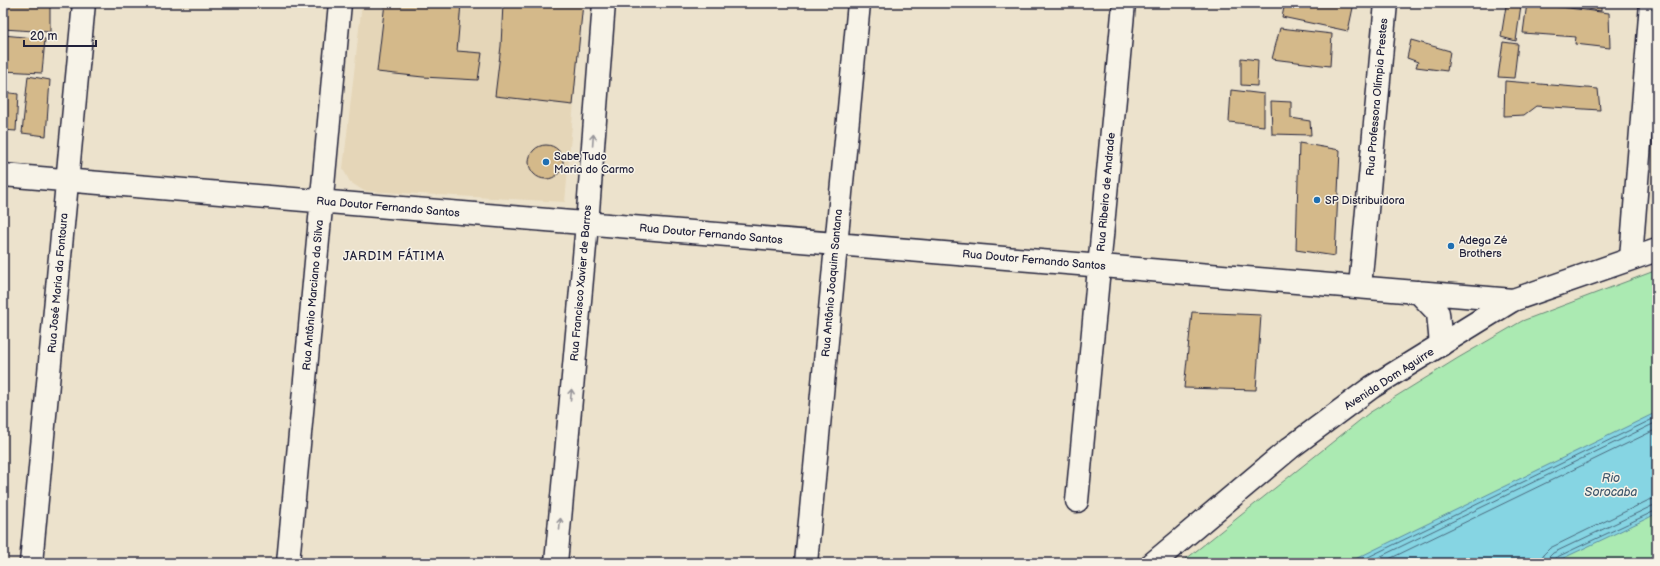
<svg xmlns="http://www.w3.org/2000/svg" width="1660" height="566" viewBox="0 0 1660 566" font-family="'Balsamiq Sans',sans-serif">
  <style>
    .built { fill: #e5d6b8 }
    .green { fill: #abeab2; stroke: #668676 }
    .water { fill: #86d5e3; stroke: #5e8da0 }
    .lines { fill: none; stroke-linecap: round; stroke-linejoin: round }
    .shore { stroke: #4a6a7e; stroke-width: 1 }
    .building { fill: #d4b98a; stroke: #22223b }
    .minor-casing { stroke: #22223b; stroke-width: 25 }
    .major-casing { stroke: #22223b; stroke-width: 25 }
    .minor { stroke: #f7f3e8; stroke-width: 22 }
    .major { stroke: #f7f3e8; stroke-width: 22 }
    .oneway { stroke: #97959a }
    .poi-dot { fill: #1f6fb2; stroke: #f7f3e8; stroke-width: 1.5 }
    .labels { text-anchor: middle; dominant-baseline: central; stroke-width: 3; stroke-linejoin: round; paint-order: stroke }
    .street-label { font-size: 11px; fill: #22223b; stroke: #f7f3e8 }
    .poi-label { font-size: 11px; fill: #22223b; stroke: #f7f3e8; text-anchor: start }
    .neighbourhood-label { font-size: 12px; letter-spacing: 1px; fill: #22223b; stroke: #f7f3e8 }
    .water-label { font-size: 12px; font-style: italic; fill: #40586d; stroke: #f7f3e8 }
  </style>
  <rect width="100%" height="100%" fill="#ece2cc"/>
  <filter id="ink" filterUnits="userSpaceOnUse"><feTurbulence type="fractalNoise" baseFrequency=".025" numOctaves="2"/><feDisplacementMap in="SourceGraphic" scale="8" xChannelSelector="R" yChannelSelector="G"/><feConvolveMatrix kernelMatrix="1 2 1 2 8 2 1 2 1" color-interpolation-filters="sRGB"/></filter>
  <g filter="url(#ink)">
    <path class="built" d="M362,3H583L565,202L364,191L350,182L343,169Z"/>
    <path class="green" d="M1657,270V563H1181L1369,413L1458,358L1522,321Z"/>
    <path class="water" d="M1657,412V513L1648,518L1553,563H1347Z"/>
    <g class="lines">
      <path class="shore" d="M1356,563L1657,417
        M1367,563L1657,422
        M1381,563L1657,429
        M1542,563L1543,555L1550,548L1649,500L1657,499
        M1548,563L1549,557L1553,553L1652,506L1657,505
        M1553,563L1555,558L1657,510"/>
    </g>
    <path class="building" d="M3,3H50V32L3,29Z
      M385,3H461L457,51L482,53L478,80L423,77L377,72Z
      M503,3H583L573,105L495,96L501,46Z
      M1285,3H1354L1348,31L1282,17Z
      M1527,3L1609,13L1610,48L1575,44L1576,37L1523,33Z
      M1542,3H1601V11Z
      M1521,5L1516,41L1501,37L1506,6Z
      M1280,28L1332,34L1330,66L1272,59Z
      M3,35L45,39L42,73L3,71Z
      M1411,40L1450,51L1447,71L1416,67L1418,62L1407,58Z
      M1503,42L1518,44L1514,78L1498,77Z
      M1241,58L1258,60L1257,86L1241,85Z
      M28,76L50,80L46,136L22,133Z
      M1505,81L1598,89L1600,110L1536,106L1524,115L1504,116Z
      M1231,90L1264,94V126L1229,122Z
      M3,92L18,94L16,131L3,130Z
      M1271,101L1291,102V118L1310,121L1311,135L1272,134Z
      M1299,143L1340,150L1335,256L1296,250Z
      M529 162a17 17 0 1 1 34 0a17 17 0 1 1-34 0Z
      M1192,312L1261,315L1256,390L1184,388Z"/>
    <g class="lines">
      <defs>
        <path id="minor" d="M3,175L1513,300
          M1631,258L1651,3
          M1360,287L1386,3
          M1418,292L1438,313L1441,345
          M1077,501L1124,3
          M31,563L84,3
          M288,563L340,3
          M556,563L587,224L604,3
          M806,563L859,3"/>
        <path id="major" d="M1153,563L1290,448L1372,387L1513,300L1657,250"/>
      </defs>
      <use href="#minor" class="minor-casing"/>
      <use href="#major" class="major-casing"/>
      <use href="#minor" class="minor"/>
      <use href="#major" class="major"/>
    </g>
    <defs><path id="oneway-shaft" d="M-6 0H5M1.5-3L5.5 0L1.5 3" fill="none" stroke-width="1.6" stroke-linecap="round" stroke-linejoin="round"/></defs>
    <g class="oneway">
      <use href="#oneway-shaft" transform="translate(593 140) rotate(-86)"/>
      <use href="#oneway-shaft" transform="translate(571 395) rotate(-85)"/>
      <use href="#oneway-shaft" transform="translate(560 524) rotate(-85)"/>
    </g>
  </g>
  <g class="poi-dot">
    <circle cx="546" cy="162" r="4"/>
    <circle cx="1317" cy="200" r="4"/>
    <circle cx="1451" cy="246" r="4"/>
  </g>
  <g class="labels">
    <g class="street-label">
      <text transform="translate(1377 97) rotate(-85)">Rua Professora Olímpia Prestes</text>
      <text transform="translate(1106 192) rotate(-85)">Rua Ribeiro de Andrade</text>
      <text transform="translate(388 207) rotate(5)">Rua Doutor Fernando Santos</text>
      <text transform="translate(711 234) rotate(5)">Rua Doutor Fernando Santos</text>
      <text transform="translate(1034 260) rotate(5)">Rua Doutor Fernando Santos</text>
      <text transform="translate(58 283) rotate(-85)">Rua José Maria da Fontoura</text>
      <text transform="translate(581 283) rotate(-85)">Rua Francisco Xavier de Barros</text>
      <text transform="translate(832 283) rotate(-85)">Rua Antônio Joaquim Santana</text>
      <text transform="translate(313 295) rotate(-85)">Rua Antônio Marciano da Silva</text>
      <text transform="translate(1389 379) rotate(-33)">Avenida Dom Aguirre</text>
    </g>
    <g class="poi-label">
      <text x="554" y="156">Sabe Tudo<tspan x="554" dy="13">Maria do Carmo</tspan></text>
      <text x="1325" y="200">SP Distribuidora</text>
      <text x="1459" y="240">Adega Zé<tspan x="1459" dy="13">Brothers</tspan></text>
    </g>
    <g class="neighbourhood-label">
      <text x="394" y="256">JARDIM FÁTIMA</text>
    </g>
    <g class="water-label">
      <text x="1611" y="478">Rio<tspan x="1611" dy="14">Sorocaba</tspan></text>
    </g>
  </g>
  <rect width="1660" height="566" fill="none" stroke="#f7f3e8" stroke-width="16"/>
  <rect x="8" y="8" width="1644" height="550" fill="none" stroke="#22223b" stroke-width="1.5" filter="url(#ink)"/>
  <path d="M24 40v6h72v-6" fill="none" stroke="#22223b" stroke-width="2"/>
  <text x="30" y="40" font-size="12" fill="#22223b" stroke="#f7f3e8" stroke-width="3" paint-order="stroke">20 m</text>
</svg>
